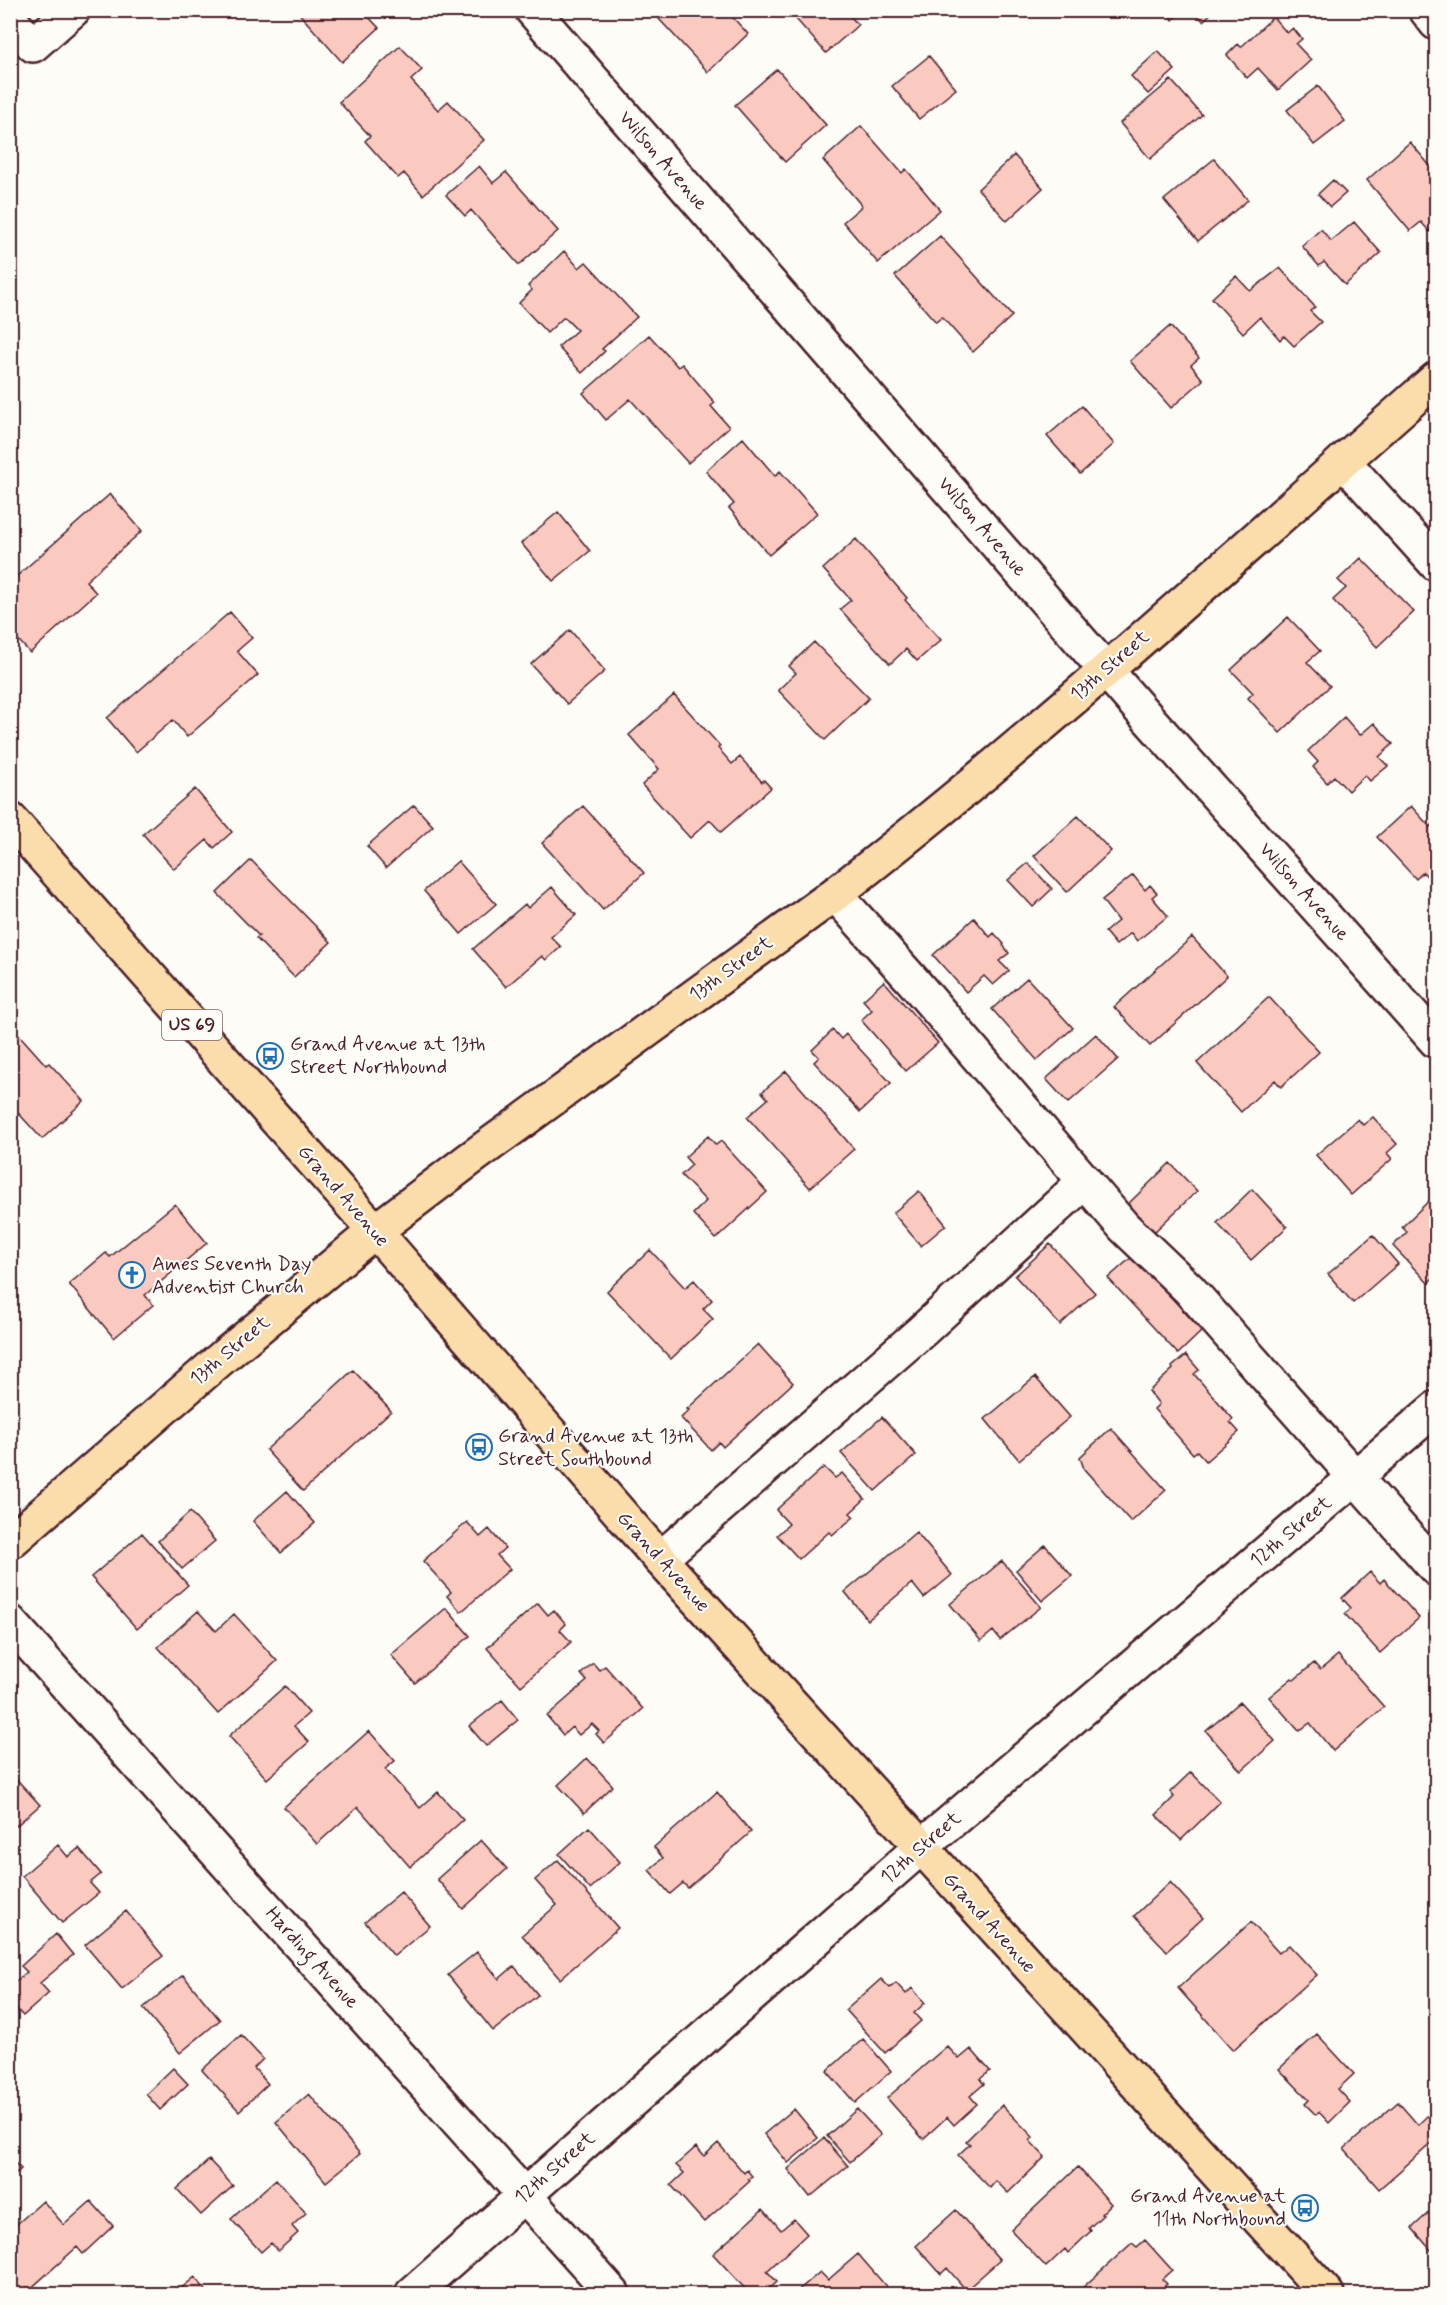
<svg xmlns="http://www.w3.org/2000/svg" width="1447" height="2305" viewBox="0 0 1447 2305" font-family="Mynerve,sans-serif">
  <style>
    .building { fill: #facac1; stroke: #4a1f2b; stroke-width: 1.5 }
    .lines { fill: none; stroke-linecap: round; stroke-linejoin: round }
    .minor-casing { stroke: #4a1f2b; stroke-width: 38 }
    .major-casing { stroke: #4a1f2b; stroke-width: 38 }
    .minor { stroke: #fdfcf7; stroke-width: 33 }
    .major { stroke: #faddab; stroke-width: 33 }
    .labels { text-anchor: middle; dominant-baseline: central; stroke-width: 4.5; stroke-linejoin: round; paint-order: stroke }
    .shield { fill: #fdfcf7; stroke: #806168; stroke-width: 1.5 }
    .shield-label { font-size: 18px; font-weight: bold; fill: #4a1f2b }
    .street-label { font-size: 20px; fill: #4a1f2b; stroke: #fdfcf7 }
    .poi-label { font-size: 20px; fill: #4a1f2b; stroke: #fdfcf7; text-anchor: start }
  </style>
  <rect width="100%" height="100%" fill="#fdfcf7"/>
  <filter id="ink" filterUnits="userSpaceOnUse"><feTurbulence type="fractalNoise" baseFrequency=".0167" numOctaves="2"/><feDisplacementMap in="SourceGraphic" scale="12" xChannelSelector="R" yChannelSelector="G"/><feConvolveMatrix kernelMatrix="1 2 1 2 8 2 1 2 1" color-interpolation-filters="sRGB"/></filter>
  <g filter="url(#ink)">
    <path class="building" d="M296,10H368L366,14L379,28L342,62Z
      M668,10H726L748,34L708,72L659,19Z
      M788,10H845L858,25L826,53Z
      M1165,10H1183L1173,20Z
      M1194,10H1215L1203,21Z
      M1273,17L1287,33L1293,28L1302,39L1296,44L1311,60L1278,90L1258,68L1247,78L1227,55L1238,44L1241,47Z
      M400,46L422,70L411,80L438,110L448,101L484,140L423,195L404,173L398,178L365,141L370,136L339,102Z
      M1158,51L1175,70L1148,94L1131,76Z
      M929,56L956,89L919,119L892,86Z
      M777,69L826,125L785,162L735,105Z
      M1171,80L1202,115L1150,159L1120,123Z
      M1318,86L1345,121L1314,145L1287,110Z
      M861,126L902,173L906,169L940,210L878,263L843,222L862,206L823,160Z
      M1410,142L1436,173V226L1430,232L1421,222L1410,231L1367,180Z
      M1014,155L1043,188L1007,221L978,189Z
      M1214,159L1248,200L1198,241L1164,200Z
      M479,166L493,183L506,172L558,231L519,265L471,210L465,216L446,195Z
      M1333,180L1346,193L1330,207L1318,194Z
      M1354,222L1381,253L1345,285L1324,262L1319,266L1302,246L1321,229L1331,241Z
      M940,236L1012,316L973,352L942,317L936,322L895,276Z
      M564,251L579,268L586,262L637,317L602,349L605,351L582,373L558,347L577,330L564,317L547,333L519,303L532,290L528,286Z
      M1280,268L1315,307L1310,311L1321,322L1294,346L1284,336L1280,340L1260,317L1243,333L1212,298L1236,276L1250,291Z
      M1170,326L1199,358L1191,365L1203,380L1171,408L1130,361Z
      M649,335L678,367L682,364L715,403L711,406L729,427L688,463L630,399L606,420L583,393Z
      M1082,406L1114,444L1080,474L1047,436Z
      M743,438L775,476L780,471L817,513L769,555L729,508L734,504L706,471Z
      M110,494L142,531L86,581L96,593L30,653L13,634L10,637V582Z
      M558,512L590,551L553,581L521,543Z
      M856,539L907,598L905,600L941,640L917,661L906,649L890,664L840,609L851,600L823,569Z
      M1361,558L1414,612L1377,647L1333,600L1346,588L1338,580Z
      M230,612L252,638L237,651L258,675L187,737L173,720L136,752L107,718Z
      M1288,617L1320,651L1307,662L1330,686L1280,733L1248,698L1253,693L1231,670Z
      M570,630L605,671L567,704L531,664Z
      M814,642L869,698L825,740L778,690L796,673L789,666Z
      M674,695L720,746L718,748L732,764L740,757L762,782L764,780L771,788L721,832L710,820L690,838L642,785L659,769L629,735Z
      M1344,717L1360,735L1374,723L1393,744L1379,757L1388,766L1370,781L1365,775L1348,791L1334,776L1327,783L1313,767L1318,762L1308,751Z
      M195,789L232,832L214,848L207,840L174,869L143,834Z
      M414,805L433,826L386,868L367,846Z
      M583,806L644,873L603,910L542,843Z
      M1411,806L1430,827L1436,821V886L1423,872L1416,879L1377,837Z
      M1078,816L1111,851L1067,892L1034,856Z
      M251,860L331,942L294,977L256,938L259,936L217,893Z
      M458,861L496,904L461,934L424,891Z
      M1028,863L1052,889L1033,907L1008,880Z
      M1133,875L1145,890L1150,885L1157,893L1152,897L1168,916L1137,941L1131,933L1116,945L1105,932L1118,921L1102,900Z
      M552,887L576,915L551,937L561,947L546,960L542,956L506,987L473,949L525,904L528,908Z
      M974,918L990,937L994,933L1004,944L1003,945L1009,953L999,961L1009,971L993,985L984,976L966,992L933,955Z
      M1192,937L1227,976L1150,1046L1114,1007Z
      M1027,978L1073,1028L1037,1060L992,1009Z
      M884,981L938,1043L906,1071L861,1020L872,1010L863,1000Z
      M1269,997L1319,1052L1281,1087L1275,1080L1241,1112L1197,1063Z
      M12,1027L46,1065L49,1063L84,1101L42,1139L10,1104Z
      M833,1030L841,1039L846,1034L891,1083L860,1112L814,1062L819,1057L812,1050Z
      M1096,1034L1118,1059L1068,1103L1046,1079Z
      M786,1071L854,1149L810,1188L747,1117L768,1099L762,1092Z
      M1373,1117L1397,1144L1387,1153L1392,1159L1351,1195L1316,1155L1358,1119L1363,1125Z
      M708,1136L716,1145L721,1141L767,1192L716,1239L693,1214L706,1201L681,1175L692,1165L685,1157Z
      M1170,1163L1197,1191L1152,1234L1126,1206Z
      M1252,1189L1287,1227L1251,1260L1217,1223Z
      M919,1191L946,1225L921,1246L893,1213Z
      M1436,1194V1275L1428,1283L1393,1246L1407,1232L1402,1227Z
      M175,1204L207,1243L145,1295L153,1305L114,1338L69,1284L106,1253L110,1257Z
      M1373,1235L1398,1264L1353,1303L1328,1274Z
      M1050,1244L1095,1293L1060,1325L1015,1276Z
      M650,1250L685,1288L694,1280L712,1300L703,1309L713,1319L671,1359L607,1291Z
      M1133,1256L1202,1331L1178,1354L1108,1278Z
      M758,1344L793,1383L723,1447L719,1442L711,1450L681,1418L689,1410L687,1409Z
      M1186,1355L1199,1370L1194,1374L1233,1419L1230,1422L1239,1432L1206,1461L1197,1451L1193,1454L1154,1409L1159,1404L1149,1391L1173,1369L1172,1367Z
      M353,1370L391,1411L303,1491L266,1450Z
      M1035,1377L1070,1417L1019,1460L985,1419Z
      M10,1403L18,1411L10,1418Z
      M882,1417L916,1455L875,1491L841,1453Z
      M1111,1428L1166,1490L1131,1522L1084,1469L1080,1457Z
      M824,1467L835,1478L842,1473L865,1499L850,1513L854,1517L832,1535L829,1532L799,1559L777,1535L789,1524L776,1510Z
      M287,1491L315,1523L281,1553L253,1521Z
      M190,1512L215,1541L182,1569L158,1541Z
      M467,1522L480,1537L489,1529L505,1548L497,1555L510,1569L461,1612L447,1596L451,1592L423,1561Z
      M916,1532L952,1575L924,1598L912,1583L868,1620L845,1592Z
      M142,1533L188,1585L137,1629L91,1577Z
      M1045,1545L1072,1576L1042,1601L1016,1570Z
      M1002,1561L1041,1607L1000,1640L993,1631L981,1641L950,1604Z
      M1370,1572L1380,1583L1384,1579L1419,1618L1380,1653L1345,1614L1351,1608L1342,1598Z
      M538,1603L548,1615L554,1610L566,1624L560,1630L571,1642L521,1686L487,1648Z
      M446,1608L470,1636L415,1683L391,1655Z
      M198,1611L216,1631L234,1614L277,1661L218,1714L158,1647Z
      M1338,1655L1384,1707L1333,1751L1310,1723L1299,1731L1269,1697L1292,1678L1294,1680L1314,1663L1320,1670Z
      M593,1663L599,1670L605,1666L643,1709L604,1743L596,1734L599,1731L592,1724L579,1735L572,1727L563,1735L547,1716L587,1681L581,1674Z
      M285,1686L309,1713L294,1726L309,1742L267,1779L229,1736Z
      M502,1700L518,1720L486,1746L469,1726Z
      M1240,1702L1275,1741L1241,1771L1206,1731Z
      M369,1731L395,1761L385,1769L420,1808L438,1792L463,1820L410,1867L358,1807L317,1844L284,1807Z
      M587,1758L613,1786L584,1813L558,1785Z
      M10,1772L40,1805L10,1831Z
      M1191,1772L1220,1802L1181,1840L1156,1815L1174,1797L1170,1792Z
      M717,1792L751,1832L688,1888L683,1883L670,1894L649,1870L663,1858L654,1847Z
      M589,1827L620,1862L590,1889L559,1854Z
      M481,1840L507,1869L463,1909L437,1879Z
      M58,1845L68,1857L79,1848L101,1874L90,1883L99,1893L62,1923L22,1876Z
      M558,1860L618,1928L560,1979L522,1935L557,1905L535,1880Z
      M1170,1882L1203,1918L1167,1951L1134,1916Z
      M401,1892L430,1926L394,1956L365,1922Z
      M126,1911L163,1956L122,1989L85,1945Z
      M1251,1922L1279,1953L1289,1945L1317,1975L1233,2050L1178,1988Z
      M56,1934L73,1955L40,1983L49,1993L23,2016L10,2002V1986L27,1972L21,1966Z
      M477,1952L499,1979L514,1966L538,1995L493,2031L448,1975Z
      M183,1975L220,2020L180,2053L143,2008Z
      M881,1979L890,1988L896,1983L906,1994L912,1988L925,2003L914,2013L921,2021L885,2053L846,2010Z
      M1317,2034L1354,2074L1338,2089L1350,2102L1329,2123L1319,2112L1316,2115L1305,2104L1309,2100L1279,2069Z
      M241,2035L263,2059L254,2068L268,2084L239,2111L202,2070Z
      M863,2039L891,2071L855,2103L827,2071Z
      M947,2046L959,2059L971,2049L990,2071L980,2079L984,2084L970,2096L977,2104L954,2125L947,2117L923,2139L887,2098Z
      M173,2068L188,2084L160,2110L146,2094Z
      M309,2094L360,2154L326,2182L276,2122Z
      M1398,2102L1418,2125L1428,2115L1436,2125V2134L1432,2138L1434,2141L1379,2189L1344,2149Z
      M1002,2105L1033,2137L1030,2141L1045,2157L1008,2193L996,2181L990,2188L958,2155L970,2144L966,2141Z
      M794,2109L818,2138L788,2163L764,2134Z
      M857,2109L881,2135L850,2162L827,2136Z
      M824,2138L848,2166L810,2197L788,2169Z
      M718,2143L744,2173L747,2170L752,2176L748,2179L750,2181L704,2222L671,2185L684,2173L676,2165L696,2147L704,2156Z
      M10,2158L21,2169L10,2179Z
      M209,2160L233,2186L201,2215L177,2189Z
      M1078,2167L1111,2204L1101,2214L1103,2215L1089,2228L1091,2231L1068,2253L1065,2249L1046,2267L1011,2230Z
      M276,2179L306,2213L292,2226L298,2233L278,2251L271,2243L261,2252L231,2219Z
      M43,2201L64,2225L91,2201L113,2226L83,2254L77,2247L29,2290L27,2287L16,2294L10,2289V2230Z
      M1436,2206V2256L1412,2228Z
      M763,2209L781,2230L794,2219L807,2234L767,2271L777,2282L764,2294H750L713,2254Z
      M956,2210L1000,2260L966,2290L947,2268L941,2274L916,2246Z
      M1145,2240L1172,2270L1162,2279L1167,2284L1156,2294H1084L1080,2290L1132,2243L1137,2247Z
      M858,2254L891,2292L888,2294H794L820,2272L828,2280Z
      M195,2277L209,2294H174Z
      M945,2287L952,2294H937Z"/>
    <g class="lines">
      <defs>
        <path id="minor" d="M532,10L1139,708L1436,1041
          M1426,10L1436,23
          M10,20L33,45L73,10
          M1343,461L1436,564
          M835,894L913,981L1124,1227L1189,1289L1436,1569
          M660,1559L922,1331L1085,1181
          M10,1622L613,2294
          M412,2294L920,1848L1436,1408"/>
        <path id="major" d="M10,819L375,1231L660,1559L1327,2294
          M10,1542L224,1356L375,1231L470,1159L835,894C1044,732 1238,553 1436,379"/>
      </defs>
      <use href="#minor" class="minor-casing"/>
      <use href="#major" class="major-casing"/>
      <use href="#minor" class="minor"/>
      <use href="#major" class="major"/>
    </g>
  </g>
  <defs>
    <symbol id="bus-ring" viewBox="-11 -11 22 22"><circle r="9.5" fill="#fdfcf7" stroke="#1f6fb2" stroke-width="1.5"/><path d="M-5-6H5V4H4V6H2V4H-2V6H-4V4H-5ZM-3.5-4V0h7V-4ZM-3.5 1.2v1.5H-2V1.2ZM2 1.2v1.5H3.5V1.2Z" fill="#1f6fb2"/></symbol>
    <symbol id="church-ring" viewBox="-11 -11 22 22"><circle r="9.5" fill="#fdfcf7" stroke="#1f6fb2" stroke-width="1.5"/><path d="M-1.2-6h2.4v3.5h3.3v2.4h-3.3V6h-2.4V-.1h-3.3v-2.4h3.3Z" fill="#1f6fb2"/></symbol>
  </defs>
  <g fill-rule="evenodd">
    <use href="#bus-ring" x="255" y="1041" width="30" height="30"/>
    <use href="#church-ring" x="117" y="1260" width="30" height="30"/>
    <use href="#bus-ring" x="464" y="1432" width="30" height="30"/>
    <use href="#bus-ring" x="1290" y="2193" width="30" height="30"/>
  </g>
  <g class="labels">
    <rect class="shield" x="162" y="1010" width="60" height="30" rx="4.5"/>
    <g class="shield-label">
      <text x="192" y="1025">US 69</text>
    </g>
    <g class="street-label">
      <text transform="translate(663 161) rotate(49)">Wilson Avenue</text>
      <text transform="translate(982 527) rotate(49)">Wilson Avenue</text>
      <text transform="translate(1110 666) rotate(-41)">13th Street</text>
      <text transform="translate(1304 892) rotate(48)">Wilson Avenue</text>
      <text transform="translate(731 969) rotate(-36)">13th Street</text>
      <text transform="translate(343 1196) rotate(49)">Grand Avenue</text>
      <text transform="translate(230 1351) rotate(-40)">13th Street</text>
      <text transform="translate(1291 1532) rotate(-40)">12th Street</text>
      <text transform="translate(663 1562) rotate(48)">Grand Avenue</text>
      <text transform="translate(921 1848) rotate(-41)">12th Street</text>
      <text transform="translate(989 1923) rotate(48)">Grand Avenue</text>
      <text transform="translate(312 1958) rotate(48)">Harding Avenue</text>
      <text transform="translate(555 2168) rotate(-41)">12th Street</text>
    </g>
    <g class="poi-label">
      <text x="290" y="1044">Grand Avenue at 13th<tspan x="290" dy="23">Street Northbound</tspan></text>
      <text x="152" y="1264">Ames Seventh Day<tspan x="152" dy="23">Adventist Church</tspan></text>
      <text x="498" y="1436">Grand Avenue at 13th<tspan x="498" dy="23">Street Southbound</tspan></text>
      <text x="1286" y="2196" text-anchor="end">Grand Avenue at<tspan x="1286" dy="23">11th Northbound</tspan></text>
    </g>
  </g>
  <rect width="1447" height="2305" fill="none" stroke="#fdfcf7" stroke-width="36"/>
  <rect x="18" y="18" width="1411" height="2269" fill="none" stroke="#4a1f2b" stroke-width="2" filter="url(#ink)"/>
</svg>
